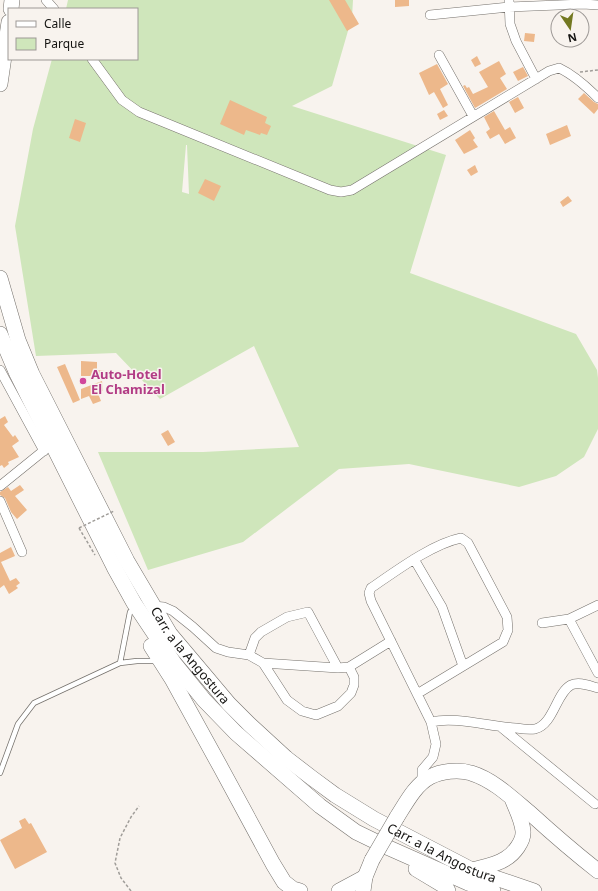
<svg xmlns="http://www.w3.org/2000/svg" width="598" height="891" viewBox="0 0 598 891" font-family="'Noto Sans',sans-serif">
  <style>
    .green { fill: #cfe6bb; fill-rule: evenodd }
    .building { fill: #edb88b }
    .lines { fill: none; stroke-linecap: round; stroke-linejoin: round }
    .lane-casing { stroke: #75716c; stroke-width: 6 }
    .street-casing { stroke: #75716c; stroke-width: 10 }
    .primary-casing { stroke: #75716c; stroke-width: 16 }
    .path { stroke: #a09d99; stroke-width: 1.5; stroke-dasharray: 3 2; stroke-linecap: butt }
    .lane { stroke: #fff; stroke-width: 4.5 }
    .street { stroke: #fff; stroke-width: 9 }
    .primary { stroke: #fff; stroke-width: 15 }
    .primary-bridge-casing { stroke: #75716c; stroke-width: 16; stroke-linecap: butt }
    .path-bridge { stroke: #a09d99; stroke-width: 1.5; stroke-dasharray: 3 2; stroke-linecap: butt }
    .primary-bridge { stroke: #fff; stroke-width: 15 }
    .hotel-dot { fill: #d1479c; stroke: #f8f3ee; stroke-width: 1.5 }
    .labels { text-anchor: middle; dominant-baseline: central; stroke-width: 3; stroke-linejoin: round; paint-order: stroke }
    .hotel-label { font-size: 13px; font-weight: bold; fill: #b23c85; stroke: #f8f3ee; text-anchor: start }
    .street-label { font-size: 13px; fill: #141311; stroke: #f8f3ee }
  </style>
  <rect width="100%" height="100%" fill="#f8f3ee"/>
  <path class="green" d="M68,0H353L352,17L332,86L292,106L446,155L410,273L576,334L597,370L598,378V429L584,457L556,476L519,487L409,464L339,469L243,542L148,570L98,452H203L299,447L254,346L160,399L116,353L36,356L15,226L33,129L52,59H137V9H66ZM186,145H187L189,194L182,192Z"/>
  <path class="building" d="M329,0H345L359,24L347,31Z
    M395,0H409V6L395,7Z
    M525,33L535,34L534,42L524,41Z
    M477,56L481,64L475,67L471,60Z
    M499,61L506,74L500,78L507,89L475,108L463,86L465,85L467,88L469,87L473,94L488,87L479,72Z
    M437,64L448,84L440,89L448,105L443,108L434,92L429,95L419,73Z
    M523,67L528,76L518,81L513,72Z
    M584,93L594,102L598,104V109L594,114L578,99Z
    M518,97L524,108L515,113L509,102Z
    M230,100L267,117L265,123L271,126L267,135L261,133L260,135L246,130L244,135L220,124Z
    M444,110L448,116L440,120L437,114Z
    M494,111L505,130L510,127L516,138L505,144L499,134L490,139L486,132L490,129L484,117Z
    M75,119L86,123L80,142L69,138Z
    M567,125L571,136L550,145L546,134Z
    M470,130L475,138L473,140L478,147L464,154L455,140Z
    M475,165L478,172L471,176L467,170Z
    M205,179L221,186L214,201L198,193Z
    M568,196L572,201L563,207L560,202Z
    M81,361L97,362V370L105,371L104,376H81Z
    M65,364L80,400L73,403L57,367Z
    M102,381L103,391H97L101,401L93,404L89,396L81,399V389Z
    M5,416L8,422L4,425L13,437L15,435L19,441L12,446L19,457L8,462L9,464L4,468L2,465L0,466V419Z
    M168,430L175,442L168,446L161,434Z
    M20,485L24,490L15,496L27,510L17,519L11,512L5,498L0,495V492L8,487L11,491Z
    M11,547L15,556L1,562L10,581L16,578L20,583L16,586L18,588L9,594L4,585L0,588V553Z
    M25,818L29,824L31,823L47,852L15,869L0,840L22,828L19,821Z"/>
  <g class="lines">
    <defs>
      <path id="lane" d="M120,663L130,612
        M0,773L18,724L34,703L120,663L137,661H157"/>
      <path id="street" d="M46,0L54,9
        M509,0L510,24L516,41L536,79
        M430,15L509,7L583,4L598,5
        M439,55L473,116
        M92,59L122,100L139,112L330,190L341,192L352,190L549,71L559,68C574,75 586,86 598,98
        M0,370L44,451
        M0,486L47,448
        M0,501L22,552
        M414,559L442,607L463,666
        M153,606L164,607L173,611L193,627L216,648L228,652L249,655L263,663L338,668L349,667L391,641
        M569,619L598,673
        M542,623L569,619L598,605
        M249,655L255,638L261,632L287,617L308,612L338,668
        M263,663L287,700L302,711L316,715L338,706L351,693L354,685V677L349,667
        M417,694L503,642L508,630L507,617L468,543L461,538C432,544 396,571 371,588L369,593L371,601L431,722L436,744L433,757L422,770V783
        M431,722C456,716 490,727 516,728C522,729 529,730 535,729C554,724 556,693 571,685C579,681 590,686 598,688
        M502,728L595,804"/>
      <g id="primary">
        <path d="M11,9L12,0"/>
        <path d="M0,84L9,22"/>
        <path id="s1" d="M0,278L18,340L32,374L127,561L170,634L229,704L249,724L286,758L312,778L335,795L374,819L472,870L534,891"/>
        <path d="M0,334L17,374L114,567L134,603L174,663L204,700L236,733L320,806L356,832L389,848L468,883L493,891"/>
        <path d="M151,646L172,679L221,768L273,864L284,882L293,889L300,891"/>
        <path d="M397,817C406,803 415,785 430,777C441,771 459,769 471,773C494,780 513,799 531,814C553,834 575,853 598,871"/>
        <path d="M416,869L446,887L448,891"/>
        <path d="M472,870C483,867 496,865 505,859C514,854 524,841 523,831C522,820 517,811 513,801"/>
        <path d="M339,891L365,877"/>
        <path d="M363,891L365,877L372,860"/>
      </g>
    </defs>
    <use href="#lane" class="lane-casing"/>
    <use href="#street" class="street-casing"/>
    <use href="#primary" class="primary-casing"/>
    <path class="path" d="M580,72L598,70
      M79,528L95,555
      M131,891L121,878L115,863L120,838L131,817L139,806"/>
    <use href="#lane" class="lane"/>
    <use href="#street" class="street"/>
    <use href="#primary" class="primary"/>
    <defs>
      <path id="primary-bridge" d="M372,860L397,817"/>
    </defs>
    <use href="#primary-bridge" class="primary-bridge-casing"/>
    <path class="path-bridge" d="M79,528L114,511"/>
    <use href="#primary-bridge" class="primary-bridge"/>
  </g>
  <circle class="hotel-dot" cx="83" cy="381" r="4"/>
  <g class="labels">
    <g class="hotel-label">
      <text x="91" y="374">Auto-Hotel<tspan x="91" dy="15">El Chamizal</tspan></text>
    </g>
    <g class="street-label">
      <text stroke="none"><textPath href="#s1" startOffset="425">Carr. a la Angostura</textPath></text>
      <text stroke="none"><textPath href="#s1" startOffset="749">Carr. a la Angostura</textPath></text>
    </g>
  </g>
  <rect x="8" y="8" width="130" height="52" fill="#f8f3ee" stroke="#9d9996"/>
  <rect x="16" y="21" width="20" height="6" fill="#ffffff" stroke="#9d9996"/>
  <text x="44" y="28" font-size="12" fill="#141311">Calle</text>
  <rect x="16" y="38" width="20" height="12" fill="#cfe6bb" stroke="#9d9996"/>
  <text x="44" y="48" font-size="12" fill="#141311">Parque</text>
  <g transform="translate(570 28) rotate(167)"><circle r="19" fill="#f8f3ee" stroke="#9d9996"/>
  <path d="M0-3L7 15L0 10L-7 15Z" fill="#737821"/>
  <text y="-6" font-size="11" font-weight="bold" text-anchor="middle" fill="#141311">N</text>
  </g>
</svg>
